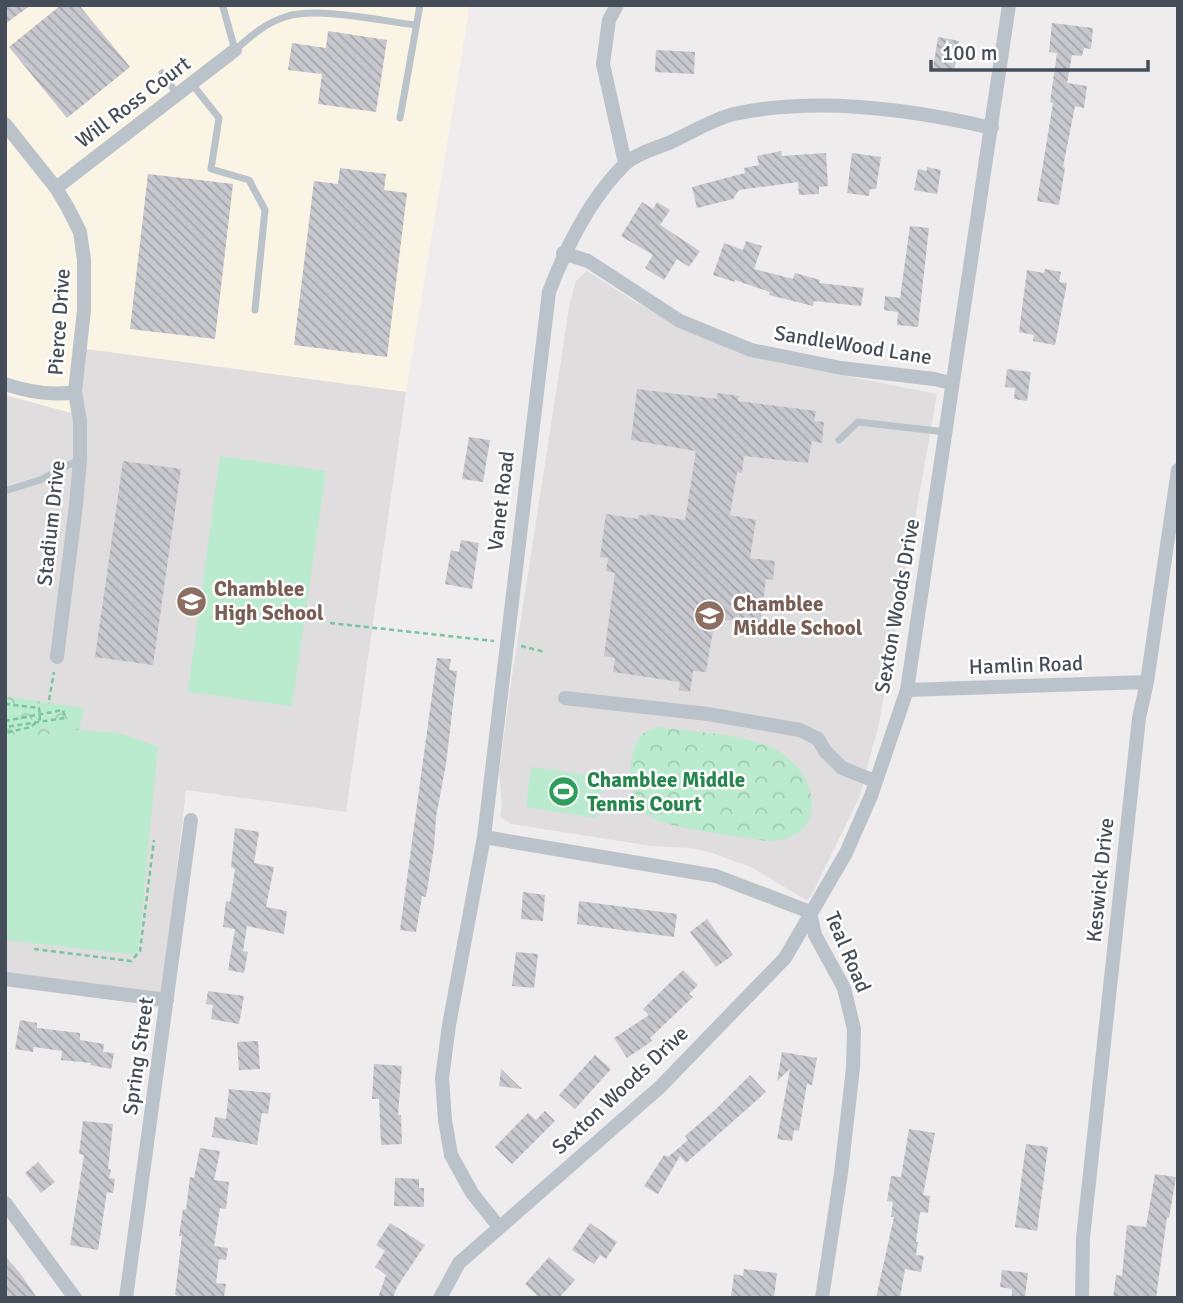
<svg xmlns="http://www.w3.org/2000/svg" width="1183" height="1303" viewBox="0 0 1183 1303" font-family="Signika,sans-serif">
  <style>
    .commercial { fill: #faf4e4 }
    .education { fill: #dfdddd }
    .green { fill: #bbebcf }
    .park { fill: url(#park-crowns) }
    .building { fill: url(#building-back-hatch) }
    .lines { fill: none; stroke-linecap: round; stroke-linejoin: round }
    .path { stroke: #76c6a1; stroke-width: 2.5; stroke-dasharray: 5 3.5; stroke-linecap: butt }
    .lane { stroke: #bac3ca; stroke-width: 7 }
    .street { stroke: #bac3ca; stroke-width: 14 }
    .labels { text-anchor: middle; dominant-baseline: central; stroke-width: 5; stroke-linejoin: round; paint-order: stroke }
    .street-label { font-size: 21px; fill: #454e58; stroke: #fff }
    .education-label { font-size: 21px; font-weight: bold; fill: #785e54; stroke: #fff; text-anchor: start }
    .leisure-label { font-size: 21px; font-weight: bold; fill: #27864d; stroke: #fff; text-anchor: start }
  </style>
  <defs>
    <pattern id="park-crowns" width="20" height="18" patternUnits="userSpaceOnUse" patternTransform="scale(1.75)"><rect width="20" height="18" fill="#bbebcf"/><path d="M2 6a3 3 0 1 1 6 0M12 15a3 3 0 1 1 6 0" fill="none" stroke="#a2cbb4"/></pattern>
    <pattern id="building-back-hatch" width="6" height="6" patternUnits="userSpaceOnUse" patternTransform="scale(1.75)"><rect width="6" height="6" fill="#c6c8ce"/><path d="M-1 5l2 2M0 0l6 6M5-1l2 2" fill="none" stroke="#a3a5aa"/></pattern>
  </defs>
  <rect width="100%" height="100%" fill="#eeecec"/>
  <path class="commercial" d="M5,5H470L406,392L322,382L75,392L71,413L5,395Z"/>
  <path class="education" d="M587,271L637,303L734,351L779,363L937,394L879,723L859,798L811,896L806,900L753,868L712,853L689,848L651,846L512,824L500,817L502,803L499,774L509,696L570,302L576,281Z
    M79,348L406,392L346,812L186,790L161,1009L98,993L5,985V395L71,413Z"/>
  <path class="green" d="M220,456L326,471L292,706L188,692Z
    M79,730L119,733L158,747L138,955L5,940V749L46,734Z
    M531,767L603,777L597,818L526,807Z"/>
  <path class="park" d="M5,696L84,708L79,730L46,734L5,749Z
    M658,727C692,732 752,734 780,752C821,777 828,841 767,841C740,836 670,829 650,817C631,805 628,777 632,757C636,740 640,731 658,727Z"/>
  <path class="building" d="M5,5H31L5,24Z
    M61,5H79L130,67L67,118L9,47Z
    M1052,23L1093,28L1091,49L1084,48L1082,56L1072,55L1067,83L1087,86L1084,108L1075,106L1063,167L1065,168L1059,205L1037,201L1053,103L1050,102L1057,53L1049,52Z
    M328,31L387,40L376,112L318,104L322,74L288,70L292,43L326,48Z
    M938,37L959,41L954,71L933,68Z
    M656,50L695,52L694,74L655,72Z
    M781,151L782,156L826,153L828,186L819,187V194L799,195L798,182L739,190L733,199L697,208L692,187L745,173L744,168L759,165L757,156Z
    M852,153L881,157L876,189H870L869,196L847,193Z
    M927,167L941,170L937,194L914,190L918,169L927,171Z
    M340,168L386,174L384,190L407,193L387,357L294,345L314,181L338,184Z
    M148,174L233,184L215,339L130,329Z
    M642,202L653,209L657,202L670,210L660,225L700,251L689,267L677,259L664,280L645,268L653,255L621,236Z
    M910,226L929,228L918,327L897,325L898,312L884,310L885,296L900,298Z
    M746,241L762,246L754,269L793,279L795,273L820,280L819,283L864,288L861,306L814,301L813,306L769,295L770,292L735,280V282L713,275L724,243L743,250Z
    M1045,269L1061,272L1059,282L1067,283L1055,345L1033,341L1034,335L1019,332L1027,270L1044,273Z
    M1007,369L1031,372L1027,401L1014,399L1015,388L1005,387Z
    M637,389L717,399V393L739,396L738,401L816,411L814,421L824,422L822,443L812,441L808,463L744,456L742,473L737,472L730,515L756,520L750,558L775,561L773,580L766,579L760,625L715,618L706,672L693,671L690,692L679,690L680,682L613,672L615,658L604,656L615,573L606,571L608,558L600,557L606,514L638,519L639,515L646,516L647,514L685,520L696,451L631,440Z
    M469,437L490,440L483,482L462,479Z
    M123,461L181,469L153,665L95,657Z
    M461,540L479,543L472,589L445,584L451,550L459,552Z
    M437,658L451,659L449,670L457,671L446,764L436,817L434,847L426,897L422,896L416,932L400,930Z
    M235,828L259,832L254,863L274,867L266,907L287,911L284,934L247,926L243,951L248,952L244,973L228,970L235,929L223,927L226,901L230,902L235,869L231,867Z
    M523,892L545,895L543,921L521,919Z
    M579,901L677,914L674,937L577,924Z
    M707,919L733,955L716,967L690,932Z
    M516,952L538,954L534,988L512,986Z
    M683,970L698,985L689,994L693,997L650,1038L652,1041L627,1058L614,1038L649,1015L643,1009Z
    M208,991L244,996L239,1024L211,1019L213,1005L206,1004Z
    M20,1020L37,1023V1028L80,1033V1040L104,1044L103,1052L114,1053L111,1069L90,1065L91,1063L61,1060L62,1051L34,1047L33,1052L15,1049Z
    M258,1041L260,1069L239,1070L237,1042Z
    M782,1052L817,1058L812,1085L807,1084L799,1131L794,1130L792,1141L777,1139L790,1069L777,1081Z
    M595,1055L611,1069L575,1109L559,1095Z
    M374,1064L402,1066L398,1115H401L402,1144L381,1145L379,1099H372Z
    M501,1069L522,1089L499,1086Z
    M750,1075L766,1092L686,1163L680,1156L658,1194L644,1186L664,1155L668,1157L688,1140L685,1136L715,1110Z
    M229,1089L271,1093L268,1114L262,1113L257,1145L212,1137L215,1117L226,1119Z
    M545,1111L555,1121L512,1164L495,1147L528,1113L536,1120Z
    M83,1121L113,1124L108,1169L111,1170L109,1178L115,1179L113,1193L107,1192L98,1250L70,1245L84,1155L79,1154Z
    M909,1129L935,1133L923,1195L930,1196L928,1213L920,1212L916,1242H918L916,1255L924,1256L921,1272L905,1269L900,1298H876L894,1217H891L893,1202L887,1201L891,1176L901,1177Z
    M1026,1144L1048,1147L1037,1231L1015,1227Z
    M200,1148L220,1151L214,1180L229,1182L226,1209L220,1208L214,1246L228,1248L226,1260L219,1259L216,1283L226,1284L224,1297L186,1298L175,1295L182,1236H179L183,1209L186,1210L190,1177L194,1178Z
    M38,1162L55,1182L41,1193L25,1173Z
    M1155,1174L1176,1177L1169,1218L1167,1217L1156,1298H1113L1116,1275L1122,1276L1127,1225L1146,1227Z
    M395,1178L419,1179V1188H424V1207L394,1206Z
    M390,1223L425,1245L397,1287L393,1298H378L386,1275L375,1267L385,1251L376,1245Z
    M590,1223L617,1242L606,1259L600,1255L594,1264L572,1250Z
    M5,1256L20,1273L37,1298H5Z
    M549,1257L575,1280L559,1298H540L525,1284Z
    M744,1269L777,1273L774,1298H731L734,1274L743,1276Z
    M1002,1270L1028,1273L1025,1297L1012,1296V1289L1000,1287Z"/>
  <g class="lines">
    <path class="path" d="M330,623L494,641
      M521,646L545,652
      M49,700L54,672
      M5,704L39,708L40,719L31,727L5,733
      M5,721L63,710L65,718L5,727
      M34,949L131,961L140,951L154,840"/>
    <path class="lane" d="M223,7L235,50C250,37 265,23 285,17C317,6 381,21 416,25
      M162,73L177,94
      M192,84L219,118L211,169L249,180L265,210L255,310
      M400,118L420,5
      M839,440L858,422L946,432
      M5,491L40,480L80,459"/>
    <path class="street" d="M617,5L609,20L603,64L625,163
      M5,124L56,188L68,208L80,232L84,260V310L75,392L80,421V459L76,505L57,657
      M56,188L235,50
      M563,253L588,261L680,321L751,350L841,368L934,379L951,383
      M5,384C28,392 51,396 75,392
      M907,690L1147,682
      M565,698L708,714L800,730L818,739L825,751L842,768L875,781
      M484,837L716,876L810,912L815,935L844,988L854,1029L853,1068L841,1173L822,1298
      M5,979L167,1000
      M5,1203L75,1298
      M499,1227L472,1193L451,1155L445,1120L442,1078L449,1025L484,837L549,292C566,247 589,200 624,165C634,154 657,148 671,142C691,133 713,119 734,114C817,96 911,109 992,128
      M126,1298L191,820
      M440,1298L459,1263L660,1087L785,958L846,853L871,796L907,690L1009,5
      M1082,1298L1083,1238L1139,718L1147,682L1178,470"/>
  </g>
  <defs>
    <symbol id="school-disc" viewBox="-11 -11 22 22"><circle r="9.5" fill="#8d6e63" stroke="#fff"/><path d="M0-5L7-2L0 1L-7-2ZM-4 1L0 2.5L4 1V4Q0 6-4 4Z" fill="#fff"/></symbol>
    <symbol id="stadium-disc" viewBox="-11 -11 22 22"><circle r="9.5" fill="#2e9e5b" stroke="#fff"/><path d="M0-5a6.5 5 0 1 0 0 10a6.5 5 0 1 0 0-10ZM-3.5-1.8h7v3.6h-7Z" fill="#fff"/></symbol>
  </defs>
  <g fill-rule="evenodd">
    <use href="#school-disc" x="174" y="584" width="35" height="35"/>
    <use href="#school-disc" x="692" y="598" width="35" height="35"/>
    <use href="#stadium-disc" x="546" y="774" width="35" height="35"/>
  </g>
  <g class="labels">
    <g class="street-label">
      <text transform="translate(133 102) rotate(-37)">Will Ross Court</text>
      <text transform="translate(59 322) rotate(-86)">Pierce Drive</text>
      <text transform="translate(853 345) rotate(9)">SandleWood Lane</text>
      <text transform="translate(501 501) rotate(-83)">Vanet Road</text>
      <text transform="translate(51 523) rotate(-84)">Stadium Drive</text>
      <text transform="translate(897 606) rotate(-80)">Sexton Woods Drive</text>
      <text transform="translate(1026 665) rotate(-2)">Hamlin Road</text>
      <text transform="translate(1100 880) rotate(-84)">Keswick Drive</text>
      <text transform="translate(848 952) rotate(67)">Teal Road</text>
      <text transform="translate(138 1056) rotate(-82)">Spring Street</text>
      <text transform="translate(620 1090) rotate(-43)">Sexton Woods Drive</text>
    </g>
    <g class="education-label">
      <text x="214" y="589">Chamblee<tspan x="214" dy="24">High School</tspan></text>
      <text x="733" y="604">Chamblee<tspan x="733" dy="24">Middle School</tspan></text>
    </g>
    <g class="leisure-label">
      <text x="587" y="780">Chamblee Middle<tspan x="587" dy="24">Tennis Court</tspan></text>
    </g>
  </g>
  <rect width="1183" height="1303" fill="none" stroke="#454e58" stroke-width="14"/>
  <path d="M931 60v10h217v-10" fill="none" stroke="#454e58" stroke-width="3.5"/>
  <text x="942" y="60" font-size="21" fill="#454e58" stroke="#ffffff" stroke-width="5" paint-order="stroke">100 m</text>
</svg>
